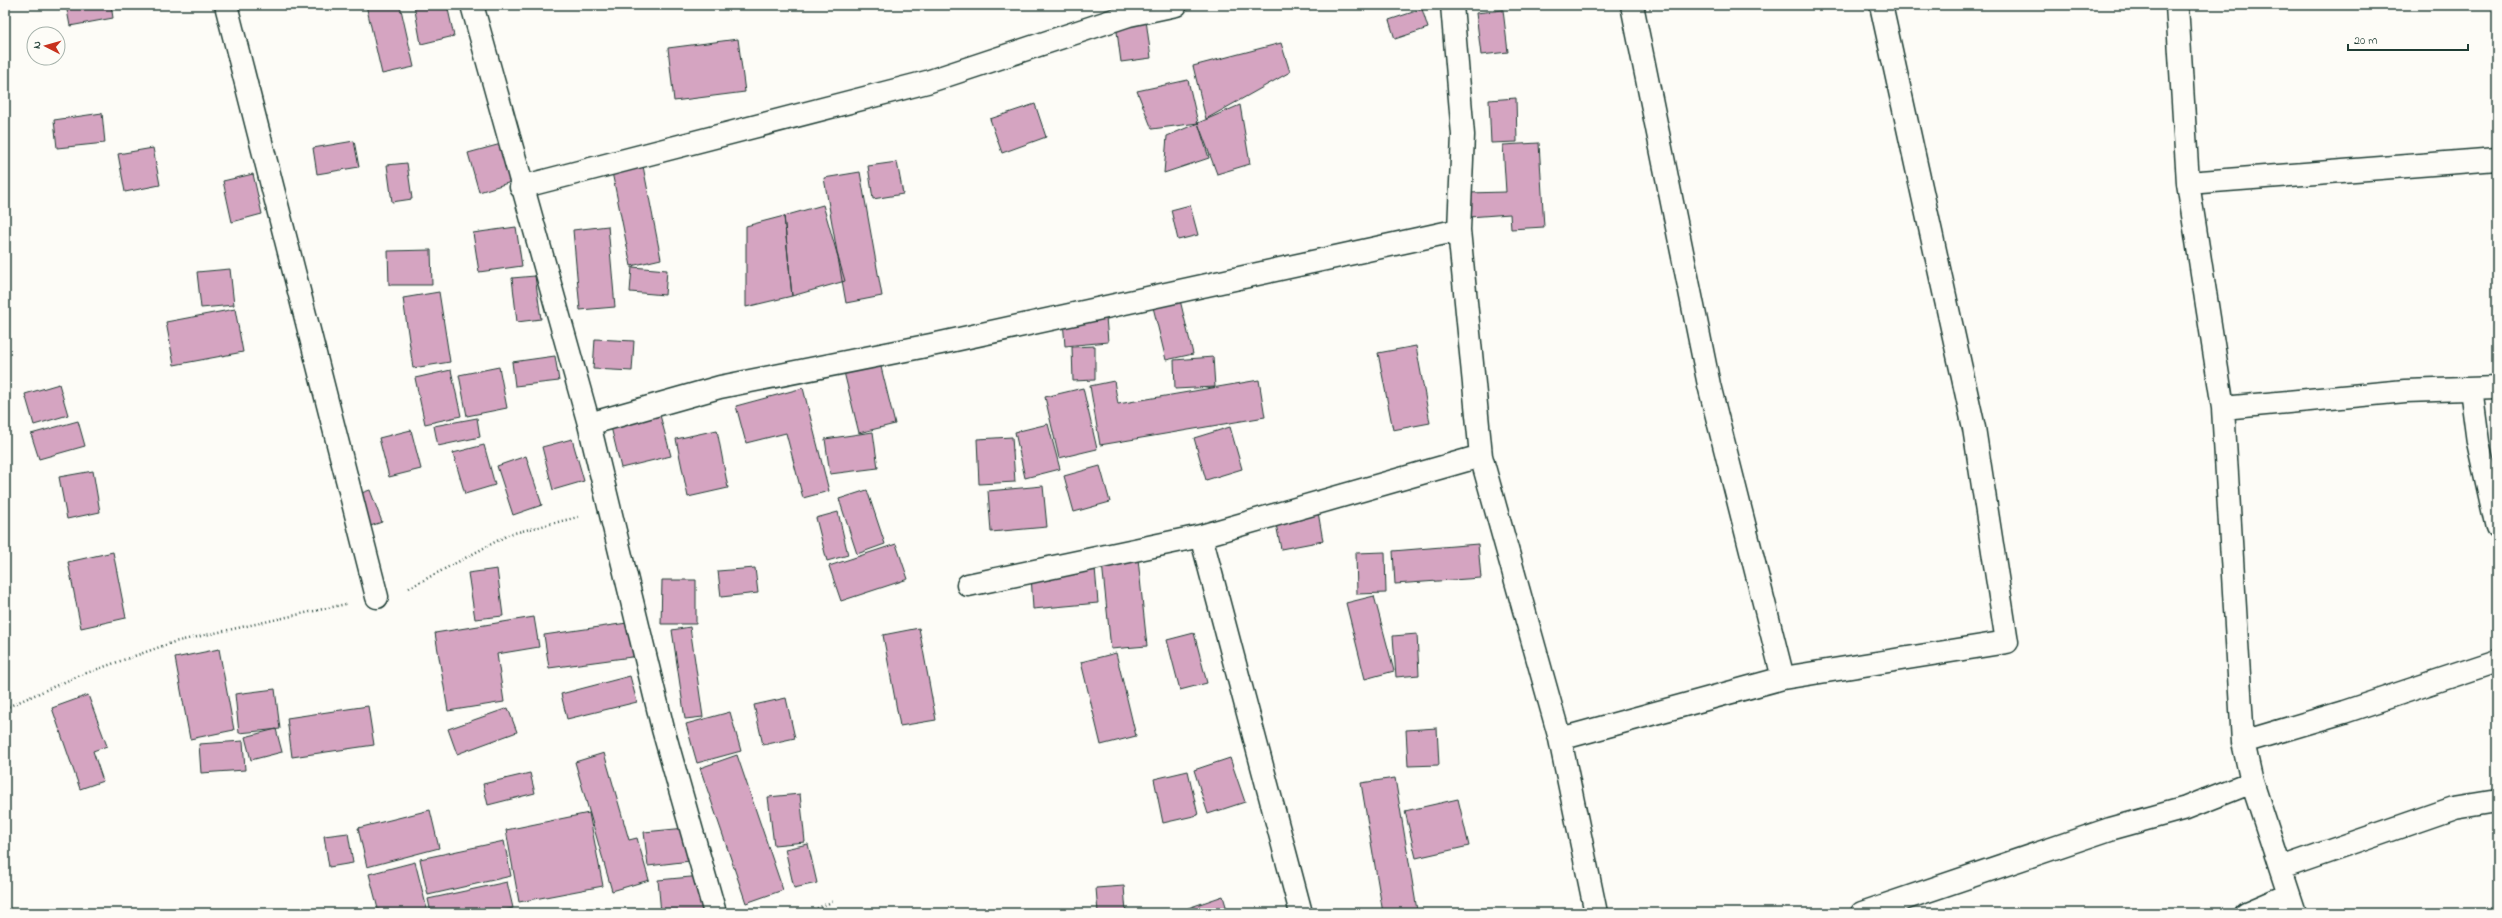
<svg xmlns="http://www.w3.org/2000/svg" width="2502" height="918" viewBox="0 0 2502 918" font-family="'Indie Flower',sans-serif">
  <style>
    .building { fill: #d5a4c1; stroke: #1f3d34 }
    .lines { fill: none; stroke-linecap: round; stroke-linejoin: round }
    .minor-casing { stroke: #1f3d34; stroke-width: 25 }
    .path { stroke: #1f3d34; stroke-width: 2.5; stroke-dasharray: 1 3; stroke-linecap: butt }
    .minor { stroke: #fdfcf7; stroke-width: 22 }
  </style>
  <rect width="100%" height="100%" fill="#fdfcf7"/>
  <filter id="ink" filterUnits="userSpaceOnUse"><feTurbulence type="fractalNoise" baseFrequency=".025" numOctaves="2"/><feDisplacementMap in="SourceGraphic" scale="8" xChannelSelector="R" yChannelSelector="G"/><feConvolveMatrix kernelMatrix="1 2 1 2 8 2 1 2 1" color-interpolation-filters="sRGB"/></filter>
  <g filter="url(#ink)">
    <path class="building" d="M66,5H111L113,18L70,26Z
      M366,5H400L414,67L382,74Z
      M414,5H447L454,36L421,44Z
      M1422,9L1428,28L1395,39L1389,20Z
      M1503,10L1508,52L1481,55L1476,13Z
      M1146,20L1151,58L1121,62L1116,24Z
      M738,39L745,92L674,101L668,48Z
      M1281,43L1290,72L1206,119L1193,66Z
      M1188,80L1198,123L1152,129L1137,91Z
      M1516,98L1517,142L1491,143L1489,100Z
      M1035,104L1046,137L1002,153L990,119Z
      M1240,105L1250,164L1217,174L1198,123Z
      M102,113L105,143L57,148L54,120Z
      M1198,123L1209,158L1164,173L1167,136Z
      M354,141L359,167L317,174L313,148Z
      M1539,143L1544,227L1511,229L1510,214L1469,217L1468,193L1506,192L1503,145Z
      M501,144L511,182L479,192L468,153Z
      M153,148L160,185L125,192L118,154Z
      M897,162L903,194L873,199L868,166Z
      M407,163L412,199L392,202L387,165Z
      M643,166L661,259L631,266L612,172Z
      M860,172L882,296L846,303L824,178Z
      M253,174L262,214L232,222L223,181Z
      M823,205L845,281L792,296L784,216Z
      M1190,205L1198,235L1178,240L1171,210Z
      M784,216L792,296L746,307V226Z
      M608,226L615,307L580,310L573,230Z
      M516,227L522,266L479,272L473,233Z
      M431,250L432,285H389L388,251Z
      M632,267L667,270L665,295L630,292Z
      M230,269L234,305L201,308L197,272Z
      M535,276L541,319L517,322L512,278Z
      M439,292L450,362L413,368L403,298Z
      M1180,300L1193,354L1166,360L1153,307Z
      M235,309L243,352L174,365L166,322Z
      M1106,317L1108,342L1065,346L1063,320Z
      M595,339L634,341L632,371L593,369Z
      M1095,346V380L1073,381L1072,347Z
      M1416,346L1430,423L1393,430L1378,353Z
      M555,356L559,381L515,386L512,362Z
      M1213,357L1215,387L1175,389L1174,360Z
      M880,363L895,424L859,433L844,372Z
      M499,367L507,408L467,416L459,375Z
      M451,370L461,416L425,424L415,378Z
      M1259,380L1265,417L1100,445L1090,386L1114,381L1118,404Z
      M59,384L68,415L34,425L25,394Z
      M803,388L829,491L803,498L786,433L746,443L736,406Z
      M1083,388L1097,449L1059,458L1045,397Z
      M660,415L671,456L621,468L611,427Z
      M477,418L480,437L438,446L434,426Z
      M78,421L85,446L39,459L31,434Z
      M1048,424L1060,469L1025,478L1015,432Z
      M1230,427L1242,469L1206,480L1194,438Z
      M411,430L421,469L389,477L379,438Z
      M717,430L728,488L688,497L676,439Z
      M873,432L878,468L830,474L825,439Z
      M1012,437L1015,482L979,484L977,439Z
      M572,439L584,481L553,490L542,447Z
      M484,445L495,485L465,494L453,453Z
      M526,456L542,505L513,515L497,466Z
      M1100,466L1110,502L1074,512L1064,476Z
      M93,471L100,512L67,519L59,477Z
      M1043,486L1047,527L991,532L988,491Z
      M370,490L382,522L356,531L344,499Z
      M867,490L885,544L857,554L839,499Z
      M838,512L848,555L827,561L816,518Z
      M1318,512L1323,541L1281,549L1275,519Z
      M896,544L908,579L841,601L829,566Z
      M1478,544L1481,578L1395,584L1393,551Z
      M113,552L126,618L81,628L68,562Z
      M1385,552L1386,593L1357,594L1356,553Z
      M1138,559L1147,646L1111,649L1102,563Z
      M755,568L758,593L721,597L718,571Z
      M1095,568L1098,603L1033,609L1031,574Z
      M497,569L503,616L475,619L468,573Z
      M662,580H696V624H661Z
      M1374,596L1394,671L1365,679L1346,603Z
      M534,617L539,647L497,654L504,702L448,711L435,633Z
      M634,622L639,656L549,668L544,635Z
      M690,627L703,717L685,719L672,630Z
      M919,628L936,720L900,726L883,635Z
      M1194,633L1207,683L1180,690L1167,640Z
      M1417,634L1419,675L1396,677L1393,636Z
      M219,649L234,730L190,739L175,658Z
      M1116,653L1136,736L1101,745L1081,662Z
      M630,676L637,702L567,719L561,694Z
      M275,689L280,729L239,733L235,694Z
      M88,695L107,746L93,751L103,781L80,789L52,708Z
      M786,698L795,738L763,745L754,705Z
      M368,706L374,745L292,757L287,718Z
      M508,708L517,732L457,754L448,729Z
      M730,712L741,751L697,763L686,724Z
      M1437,728L1439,765L1408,766L1406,730Z
      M276,729L282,752L251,760L245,737Z
      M243,741L245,770L201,773L199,744Z
      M604,753L629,840L637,838L649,880L612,891L575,762Z
      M737,755L783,890L746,903L700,768Z
      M1230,758L1245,802L1208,814L1194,770Z
      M1188,771L1198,815L1163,823L1154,779Z
      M530,773L535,793L488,805L483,784Z
      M1395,778L1417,910L1383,913L1361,783Z
      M800,794L805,842L774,845L768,797Z
      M1458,799L1469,846L1416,858L1405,811Z
      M430,810L439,848L367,867L358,828Z
      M589,813L603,886L519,902L506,830Z
      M686,828L690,861L648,866L644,832Z
      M348,833L353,863L329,867L324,836Z
      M504,841L511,876L428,895L420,859Z
      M808,844L817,883L794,888L785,849Z
      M415,862L428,913H379L369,874Z
      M702,876L706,913H661L658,880Z
      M507,882L513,908L490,913H431L428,899Z
      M1124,886L1126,913H1098L1096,888Z
      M1223,896L1228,913H1189L1188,908Z"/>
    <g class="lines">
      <defs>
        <path id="minor" d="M226,5L377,597
          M472,5L589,424L663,729L715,913
          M1452,5L1463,135L1459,230L1481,456L1560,739L1596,913
          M1632,5L1709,385L1783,678
          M2177,5L2188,183L2223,408L2243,742L2252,782L2295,913
          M2188,183L2497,159
          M521,187L927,82L1129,15L1176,5
          M2471,389L2478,442L2497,528
          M2223,408L2405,391L2497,388
          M589,424L720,387L941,343L1459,230
          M1201,536L1301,913
          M968,585L1201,536L1481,456
          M1560,739L1783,678L2007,642L1974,428L1881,5
          M2243,742L2344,712L2497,661
          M2281,868L2454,808L2497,801
          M1862,913L2110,829L2186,808L2252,782
          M2246,913L2288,895"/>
      </defs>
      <use href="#minor" class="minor-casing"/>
      <path class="path" d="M409,588L510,534L578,517
        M5,708L78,676L174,642L346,604
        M806,913L834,901"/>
      <use href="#minor" class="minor"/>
    </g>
  </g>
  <rect width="2502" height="918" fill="none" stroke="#fdfcf7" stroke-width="20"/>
  <rect x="10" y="10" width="2482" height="898" fill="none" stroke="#1f3d34" stroke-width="1.5" filter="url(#ink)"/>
  <g transform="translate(46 46) rotate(276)"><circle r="19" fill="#fdfcf7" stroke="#a4b0a9"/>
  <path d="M0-3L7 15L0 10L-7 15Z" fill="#c8321e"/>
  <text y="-6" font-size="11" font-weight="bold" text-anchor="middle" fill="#1f3d34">N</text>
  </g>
  <path d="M2348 44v6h120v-6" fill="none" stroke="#1f3d34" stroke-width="2"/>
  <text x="2354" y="44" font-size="12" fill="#1f3d34" stroke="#fdfcf7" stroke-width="3" paint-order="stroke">20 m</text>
</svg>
